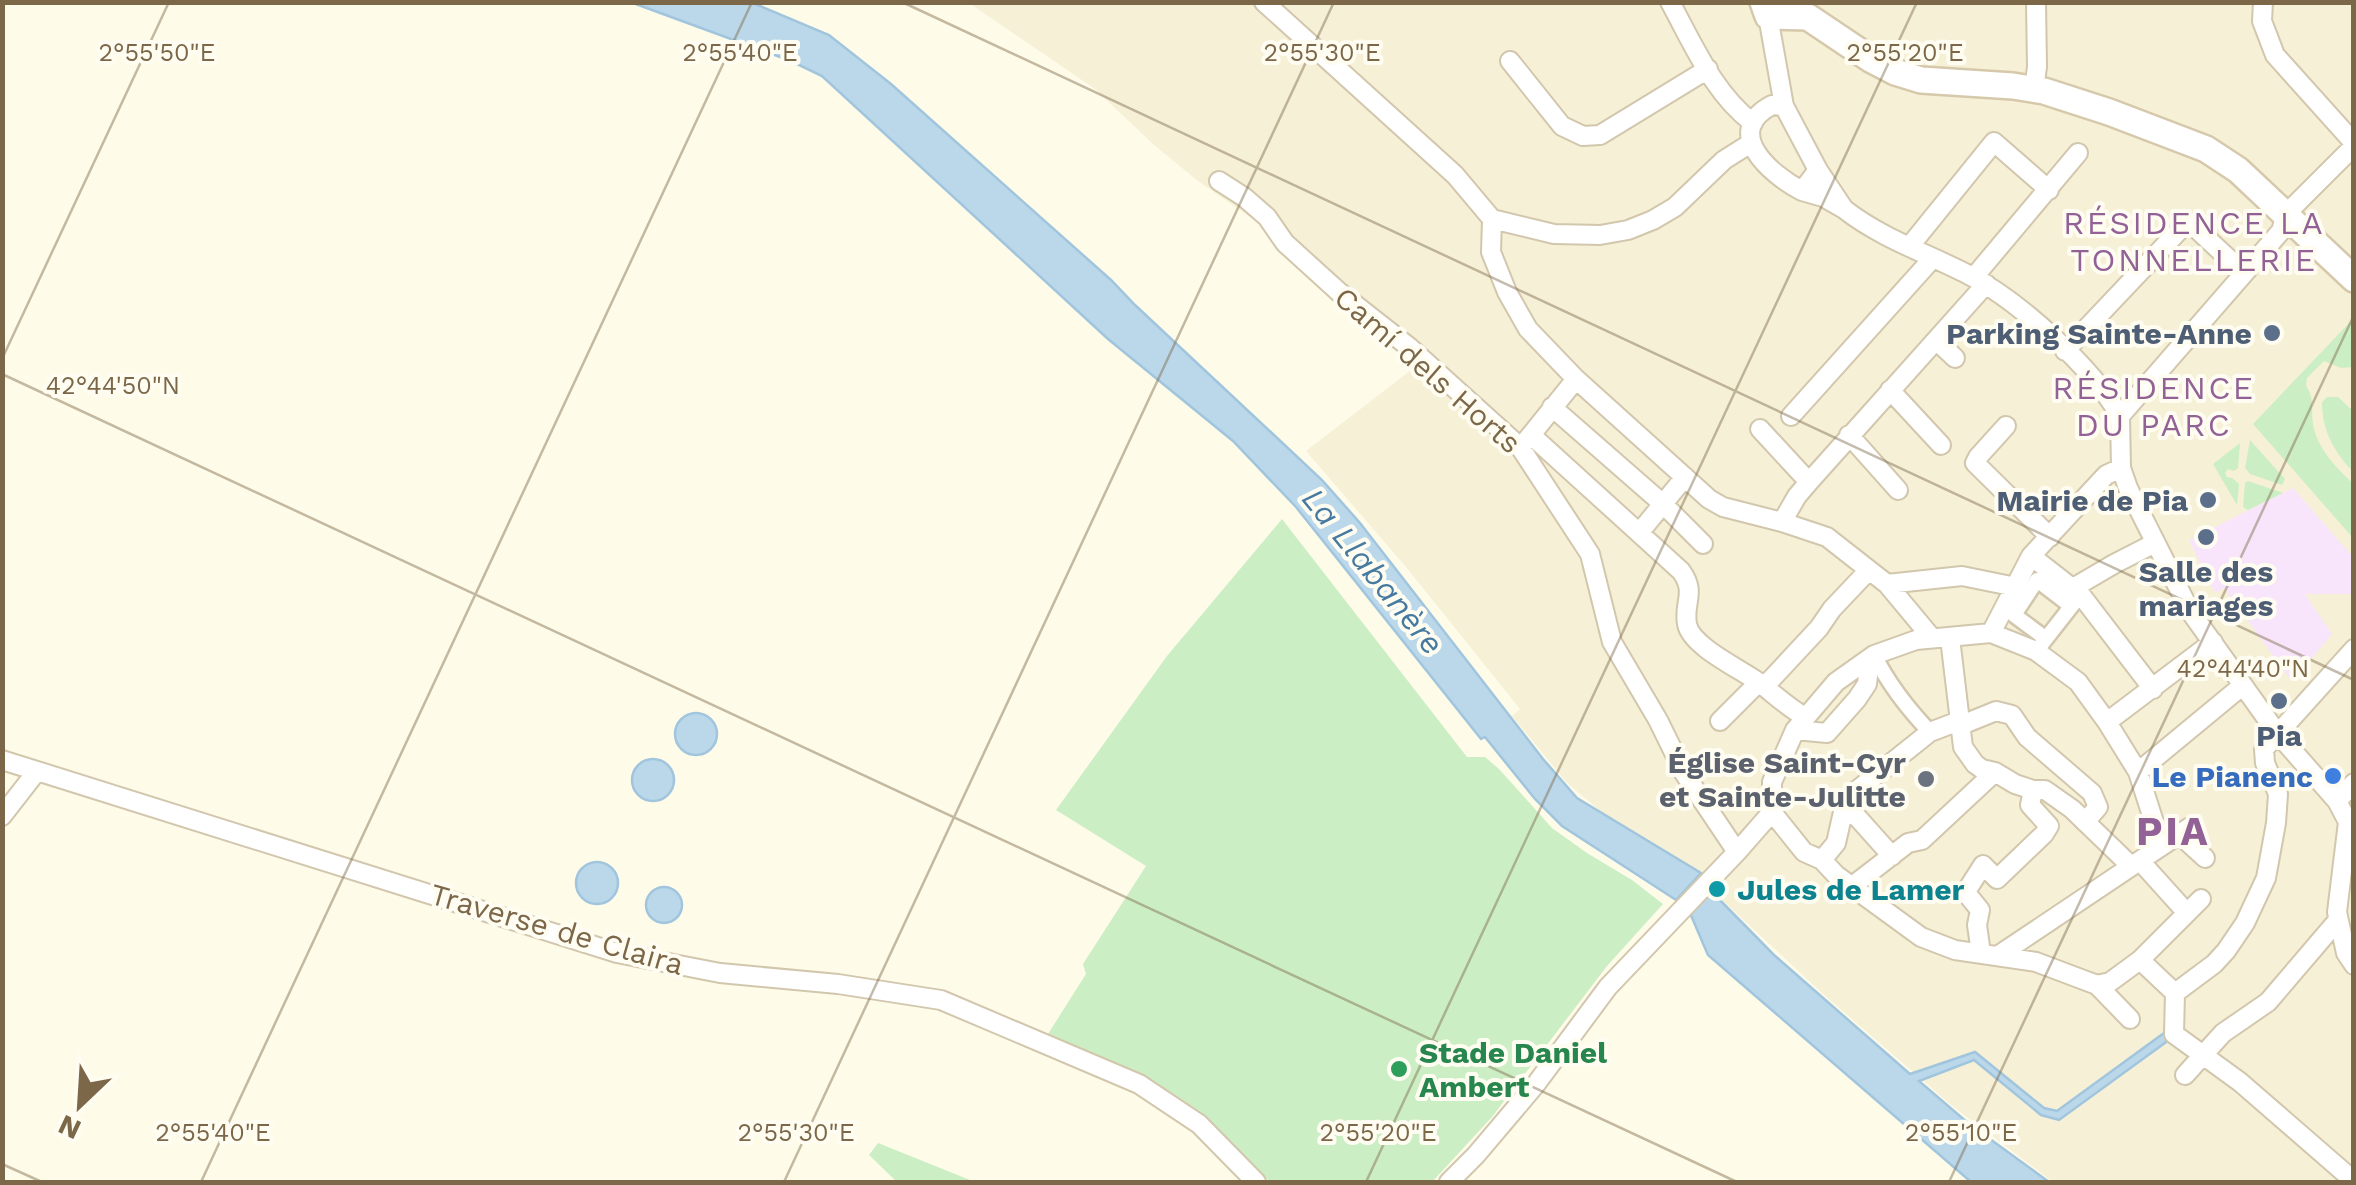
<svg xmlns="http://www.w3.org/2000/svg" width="2356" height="1185" viewBox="0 0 2356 1185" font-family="'Work Sans',sans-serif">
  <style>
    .residential { fill: #f6f0d7 }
    .education { fill: #f8e5fb }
    .green { fill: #cceec5 }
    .water { fill: #bbd8ea; stroke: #a0c5dd; stroke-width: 2.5 }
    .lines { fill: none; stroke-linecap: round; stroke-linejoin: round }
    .pedestrian-casing { stroke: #d2c7ad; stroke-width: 19 }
    .minor-casing { stroke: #d2c7ad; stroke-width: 22 }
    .secondary-casing { stroke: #d6c8aa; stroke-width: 30 }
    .pedestrian { stroke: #fff; stroke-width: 14 }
    .minor { stroke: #fff; stroke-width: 18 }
    .secondary { stroke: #fff; stroke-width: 25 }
    .ticks { fill: none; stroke: #7c6849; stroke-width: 2.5; stroke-opacity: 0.45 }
    .service-dot { fill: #5c6f8a; stroke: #fffdf1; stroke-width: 4 }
    .shop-dot { fill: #3f7fe0; stroke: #fffdf1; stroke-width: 4 }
    .worship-dot { fill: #6b7280; stroke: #fffdf1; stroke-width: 4 }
    .culture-dot { fill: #0f9aa8; stroke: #fffdf1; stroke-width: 4 }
    .leisure-dot { fill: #2e9e5b; stroke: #fffdf1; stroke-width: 4 }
    .labels { text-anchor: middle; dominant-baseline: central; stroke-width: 8; stroke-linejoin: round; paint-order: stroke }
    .service-label { font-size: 30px; font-weight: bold; fill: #4e5e75; stroke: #fffdf1; text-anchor: end }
    .street-label { font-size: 30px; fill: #7c6849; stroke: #fffdf1 }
    .worship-label { font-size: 30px; font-weight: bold; fill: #5b616d; stroke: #fffdf1; text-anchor: end }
    .shop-label { font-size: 30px; font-weight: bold; fill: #366cbe; stroke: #fffdf1; text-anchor: end }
    .culture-label { font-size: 30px; font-weight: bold; fill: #0d838f; stroke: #fffdf1; text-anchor: start }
    .leisure-label { font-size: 30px; font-weight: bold; fill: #27864d; stroke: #fffdf1; text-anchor: start }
    .neighbourhood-label { font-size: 32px; letter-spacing: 2.5px; fill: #926297; stroke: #fffdf1 }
    .water-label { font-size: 32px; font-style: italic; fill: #467aa0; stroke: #fffdf1 }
    .district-label { font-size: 40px; font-weight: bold; letter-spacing: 2.5px; fill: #926297; stroke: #fffdf1 }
    .ticks-label { font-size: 25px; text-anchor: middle; fill: #7c6849; stroke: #fffdf1; stroke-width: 8; stroke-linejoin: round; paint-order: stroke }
  </style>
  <rect width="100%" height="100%" fill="#fefbe9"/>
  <path class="residential" d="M969,3H2353V1182H2053L1951,1105L1823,994L1689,869L1617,825L1567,783L1512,716L1520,709L1406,567L1306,451L1420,363L1253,219L1198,181L1154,145L1095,89Z"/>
  <path class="education" d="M2293,488L2353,557V594H2305L2332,634L2292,682L2224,588L2215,593L2189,540Z"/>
  <path class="green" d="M2353,319V367L2341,368L2324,361L2307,378L2306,386C2315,399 2311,409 2313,424C2317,448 2336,468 2353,483L2351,525L2353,538L2253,424Z
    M2327,397H2338L2353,411V472C2334,451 2322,431 2322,402Z
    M2250,440L2285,479L2282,485L2250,474L2245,468Z
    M2240,443L2238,468L2234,471L2228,469L2225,473L2227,477L2232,478L2239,484L2237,505L2213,464Z
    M2248,481L2283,493L2248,510L2243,507L2245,483Z
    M1282,519L1467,757H1485L1499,769L1552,828L1587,853L1632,880L1663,904L1607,966L1492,1117L1432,1182H1270L1198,1110L1157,1083L1048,1034L1086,974L1083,964L1146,866L1056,810L1167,656Z
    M878,1143L975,1182H897L869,1155Z"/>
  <path class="water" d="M633,3H753L829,35L891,84L1111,280L1135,305L1322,480L1360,523L1543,759L1577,798L1701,873L1676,900L1562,826L1535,799L1485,737L1481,739L1296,507L1233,441L1108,339L822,76L791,61Z
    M675 734a21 21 0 1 1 42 0a21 21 0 1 1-42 0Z
    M632 780a21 21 0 1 1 42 0a21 21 0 1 1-42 0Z
    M576 883a21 21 0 1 1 42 0a21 21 0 1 1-42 0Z
    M646 905a18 18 0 1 1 36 0a18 18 0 1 1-36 0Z
    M1711,891L1774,955L1910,1074L1975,1052L2044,1108L2057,1111L2164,1033L2169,1040L2059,1120L2041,1115L1974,1060L1919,1081L1968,1123L2049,1182H1971L1708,955L1690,913Z"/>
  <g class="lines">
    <defs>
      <path id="pedestrian" d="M2045,638L2014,615L2037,580L2071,606
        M2041,645L2077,599
        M1874,655C1889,685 1907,708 1930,732"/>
      <path id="minor" d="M1264,2L1455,175L1492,219L1554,234L1600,235L1628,230L1653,220L1675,207L1724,160L1751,143
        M1670,2C1693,44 1714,94 1753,123
        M2263,2L2262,21L2275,55L2354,143
        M1768,16L1784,106
        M1510,61L1562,126L1583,136L1600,135L1708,69
        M2034,89L2037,67L2036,2
        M1772,105L1784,106L1818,170L1802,191C1771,175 1721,132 1772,105Z
        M1219,181L1244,197L1267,217L1285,243L1339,292L1409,347L1520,447L1590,554L1612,642L1658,720L1684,773L1737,852
        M1802,191L1823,197L1844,209L1818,170
        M1844,209C1881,238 1926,253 1967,274C2018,300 2092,367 2120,416
        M1492,219L1491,252L1507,292L1528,329L1576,379L1709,499L1723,507L1782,522L1827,537L1887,584L1932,638
        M1909,247L1994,142L2049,190
        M1974,277L2078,153
        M1937,341L1955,358
        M2065,351L2188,221L2244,273
        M1890,390L1941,445
        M1552,407L1663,504L1703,544
        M1791,416L1933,258
        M2120,416L2121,468L2128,488L2190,611L2277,733L2337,801L2348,822L2337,912L2346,953L2354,965
        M2120,416L2281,231L2286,214L2354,146
        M2006,426L1978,457L1975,463L2050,537
        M1760,429L1809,482
        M1531,435L1681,571C1697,593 1683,602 1687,624C1691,647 1743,670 1761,684C1775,695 1789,708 1805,717
        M1849,435L1898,490
        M1526,441L1576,379
        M1782,522L1797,496L1809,482L1986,284
        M1639,533L1685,477
        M2031,556L2081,595L2153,689
        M1887,584L1962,576L2016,587
        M2073,588L2114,564L2155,543
        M1991,633L2031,556L2106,475L2121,468
        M1950,638L1963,747L1975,764L1982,769L1995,772L2015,784L2033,790H2045L2072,809L2131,866
        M1764,687L1819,628L1832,609L1868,571
        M1720,721L1759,682
        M2107,722L2213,642
        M1959,726L1996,711L2012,715L2027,737L2092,793L2098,807L2085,822
        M1795,730L1827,733L1857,699L1867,684L1870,659
        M2,760L617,953L720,973L838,984L941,1000L1139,1084L1199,1124L1256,1182
        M2138,772L2242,686
        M2337,801L2354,783
        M1844,809L1858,818L1892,856
        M1772,812L1804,852L1822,860L1836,875L1921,937L1955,950L2036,962L2097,985L2110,982L2140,960L2201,899
        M2,816L37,771
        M2180,835L2205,858
        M1822,860L1836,843L1846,799L1930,732L1959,721
        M2141,862L2187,913
        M1851,887L1908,843L1922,840L1995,772
        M1981,953L1977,925L1980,910L1967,894V890L1983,865L1997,879L2044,834L2049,826L2030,805L2033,790
        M1999,955L2190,827
        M2140,960L2175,993L2174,1034L2240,1082L2354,1181
        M2097,985L2130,1019
        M2175,993L2214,964L2226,951L2245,923L2266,878L2276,823L2278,794L2265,763L2264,749L2354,649
        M2185,1075L2223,1033L2268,1002L2338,920
        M1449,1182L1476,1155L1536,1084L1608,987L1737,852L1772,812V782L1795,730L1836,682L1874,655L1916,640L1991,633L2036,651L2078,682L2107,722L2138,772L2154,822L2152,851"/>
      <path id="secondary" d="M1763,2L1768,16L1808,17L1872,60L1895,72L1921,80L2013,86L2044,91L2109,112L2206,149L2238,170L2354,279"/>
    </defs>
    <use href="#pedestrian" class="pedestrian-casing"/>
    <use href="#minor" class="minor-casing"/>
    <use href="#secondary" class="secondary-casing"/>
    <use href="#pedestrian" class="pedestrian"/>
    <use href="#minor" class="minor"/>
    <use href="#secondary" class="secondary"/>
  </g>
  <path class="ticks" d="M902,2L2354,680M2,359L169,2M2,374L1737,1182M2,1164L42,1182M201,1182L752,2M784,1182L1334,2M1366,1182L1917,2M1949,1182L2354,315"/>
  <g class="service-dot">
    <circle cx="2272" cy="333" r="10"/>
    <circle cx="2208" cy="500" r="10"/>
    <circle cx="2206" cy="537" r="10"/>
    <circle cx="2279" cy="701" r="10"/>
  </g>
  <circle class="shop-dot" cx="2333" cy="776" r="10"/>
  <circle class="worship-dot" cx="1926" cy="779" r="10"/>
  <circle class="culture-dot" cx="1717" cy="889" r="10"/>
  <circle class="leisure-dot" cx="1399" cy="1069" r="10"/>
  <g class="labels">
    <g class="service-label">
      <text x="2252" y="333">Parking Sainte-Anne</text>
      <text x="2188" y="500">Mairie de Pia</text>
      <text x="2206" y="571" text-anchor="middle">Salle des<tspan x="2206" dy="34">mariages</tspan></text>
      <text x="2279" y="735" text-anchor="middle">Pia</text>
    </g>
    <g class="street-label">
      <text transform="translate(1428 370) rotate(41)">Camí dels Horts</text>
      <text transform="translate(557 929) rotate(16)">Traverse de Claira</text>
    </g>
    <g class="worship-label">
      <text x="1906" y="762">Église Saint-Cyr<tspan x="1906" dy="34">et Sainte-Julitte</tspan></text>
    </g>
    <g class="shop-label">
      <text x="2313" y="776">Le Pianenc</text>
    </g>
    <g class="culture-label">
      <text x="1737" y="889">Jules de Lamer</text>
    </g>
    <g class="leisure-label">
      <text x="1419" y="1052">Stade Daniel<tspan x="1419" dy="34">Ambert</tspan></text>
    </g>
    <g class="neighbourhood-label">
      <text x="2194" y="223">RÉSIDENCE LA<tspan x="2194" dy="37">TONNELLERIE</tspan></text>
      <text x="2154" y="388">RÉSIDENCE<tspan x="2154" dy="37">DU PARC</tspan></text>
    </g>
    <g class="water-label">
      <text transform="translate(1373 571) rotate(51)">La Llabanère</text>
    </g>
    <g class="district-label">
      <text x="2173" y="831">PIA</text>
    </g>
  </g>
  <g class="ticks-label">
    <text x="157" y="61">2°55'50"E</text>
    <text x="740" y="61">2°55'40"E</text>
    <text x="1322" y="61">2°55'30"E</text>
    <text x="1905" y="61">2°55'20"E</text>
    <text x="113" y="394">42°44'50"N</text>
    <text x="2243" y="677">42°44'40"N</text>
    <text x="213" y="1141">2°55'40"E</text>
    <text x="796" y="1141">2°55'30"E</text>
    <text x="1378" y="1141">2°55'20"E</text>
    <text x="1961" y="1141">2°55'10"E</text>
  </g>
  <rect width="2356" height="1185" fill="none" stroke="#7c6849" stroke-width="10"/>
  <g transform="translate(80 1105) rotate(205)" stroke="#fffdf1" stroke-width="8" paint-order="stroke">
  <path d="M0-8L18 38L0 25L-18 38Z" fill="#7c6849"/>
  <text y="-15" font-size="28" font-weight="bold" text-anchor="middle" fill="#7c6849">N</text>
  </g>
</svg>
